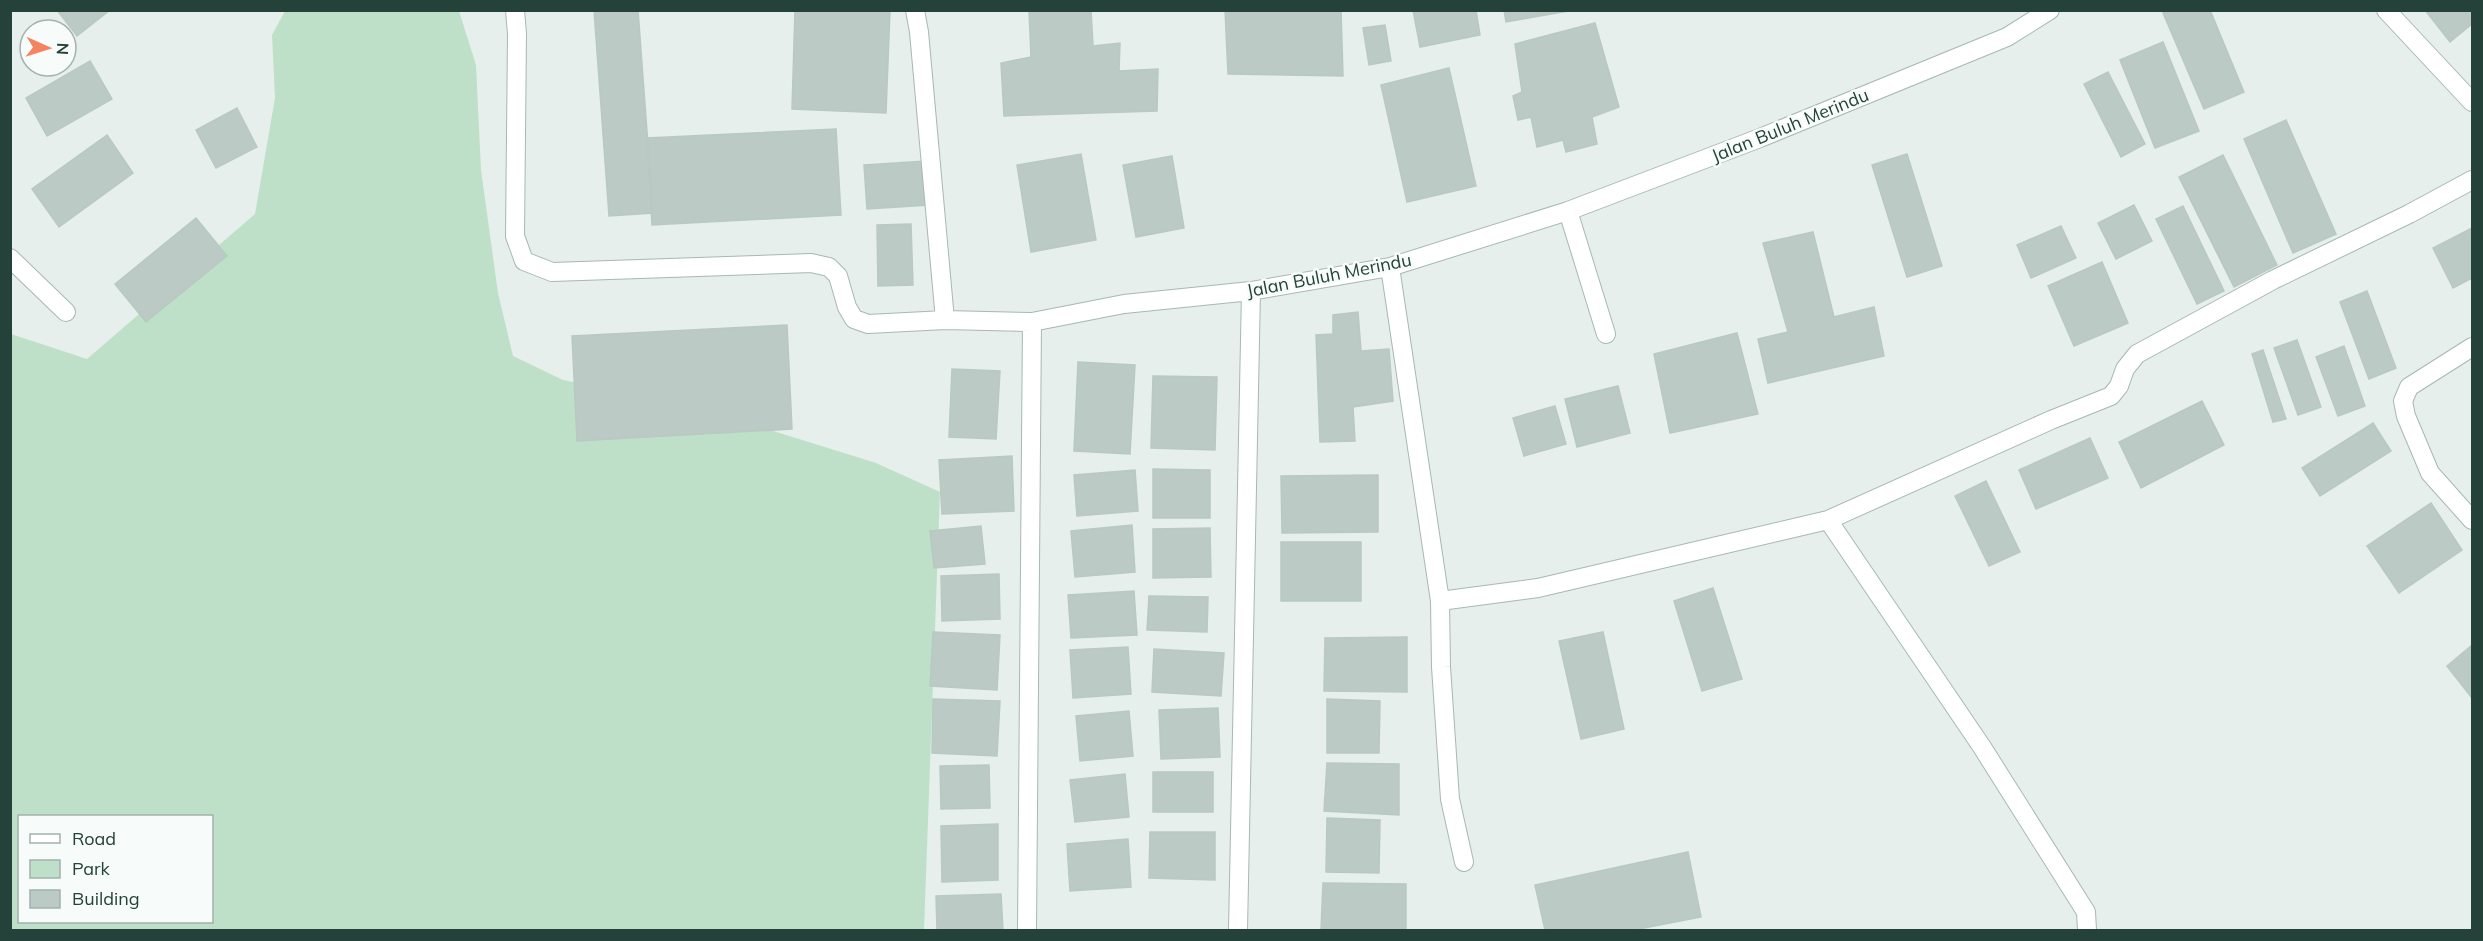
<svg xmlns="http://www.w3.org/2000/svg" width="2483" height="941" viewBox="0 0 2483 941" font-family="Mulish,sans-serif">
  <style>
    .green { fill: #bfe0c8; fill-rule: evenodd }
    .building { fill: #bbcac4; stroke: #b8c9c2; stroke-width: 1.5 }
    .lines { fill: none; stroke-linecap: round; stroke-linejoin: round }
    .street-casing { stroke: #a8b8b2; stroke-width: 20 }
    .street { stroke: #fff; stroke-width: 18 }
    .labels { text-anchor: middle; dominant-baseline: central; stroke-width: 5; stroke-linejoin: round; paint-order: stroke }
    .street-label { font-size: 18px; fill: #24423a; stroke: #f7fbf9 }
  </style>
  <rect width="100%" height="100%" fill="#e6efeb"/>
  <path class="green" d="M285,11H459L476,65L481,170L498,293L513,356L563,380L693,406L876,463L940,492L924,930H11V334L87,359L255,214L275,98L272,35ZM20,816H212V922H20Z"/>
  <path class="building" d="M57,10H110L77,36Z
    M594,10H638L653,213L609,216Z
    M795,10H890L886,113L792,109Z
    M1029,10H1091L1093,46L1120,43L1119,71L1158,69L1157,111L1004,116L1001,63L1031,57Z
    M1225,10H1341L1343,76L1228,74Z
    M1413,10H1476L1480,35L1420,47Z
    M1504,10H1574L1506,22Z
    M2170,10H2210L2244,92L2204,109L2163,13Z
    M2425,10H2472V24L2450,42Z
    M1595,23L1619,107L1592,117L1597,144L1566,152L1563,140L1537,147L1531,117L1518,120L1513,96L1522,92L1515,44Z
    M1385,25L1391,61L1369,65L1363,28Z
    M2163,42L2199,131L2155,148L2120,60Z
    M90,61L112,99L47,136L26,98Z
    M1449,68L1476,186L1407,202L1381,85Z
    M2108,72L2145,144L2121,157L2084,84Z
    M237,108L257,147L216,168L196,130Z
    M2286,120L2336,234L2293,253L2244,139Z
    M836,129L841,215L652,225L647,138Z
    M107,135L133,173L59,227L32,189Z
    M1081,154L1096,240L1031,252L1017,165Z
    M1907,154L1942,266L1907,277L1872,165Z
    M2223,155L2277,265L2234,287L2179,177Z
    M1172,156L1184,228L1136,237L1123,165Z
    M926,161L929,205L867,209L864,165Z
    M2134,205L2152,241L2116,259L2098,223Z
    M2183,206L2224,291L2197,304L2156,219Z
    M196,218L227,256L146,322L115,284Z
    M911,224L913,285L878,286L877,225Z
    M2061,226L2076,258L2031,278L2017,245Z
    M2472,228V278L2453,288L2433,248Z
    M1813,232L1834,317L1874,307L1884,356L1768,383L1758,339L1788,332L1763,243Z
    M2102,262L2128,323L2074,346L2048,286Z
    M2367,291L2396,368L2369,379L2340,302Z
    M1358,312L1361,351L1389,349L1393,401L1353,407L1355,441L1320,442L1316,335L1333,334V315Z
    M787,325L792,429L577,441L572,336Z
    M1737,333L1758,414L1670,433L1654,354Z
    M2297,340L2321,407L2298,415L2274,348Z
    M2344,346L2365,406L2338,416L2316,357Z
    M2263,350L2286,419L2273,422L2252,354Z
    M1078,362L1135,365L1130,454L1074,451Z
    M952,369L1000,371L996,439L949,437Z
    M1153,376L1217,377L1215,450L1151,448Z
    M1618,386L1630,433L1577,447L1565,399Z
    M2202,401L2224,445L2141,488L2119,442Z
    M1555,406L1566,444L1524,456L1513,418Z
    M2373,423L2391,451L2320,496L2302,468Z
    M2090,438L2108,478L2036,509L2019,470Z
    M1012,456L1014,511L942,514L939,460Z
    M1153,469L1210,470V518H1153Z
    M1135,470L1138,511L1077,516L1074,475Z
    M1378,475V532L1282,533L1281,476Z
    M1986,481L2020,552L1989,566L1955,496Z
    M2431,503L2462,550L2399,593L2367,546Z
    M1132,525L1135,572L1075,577L1071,531Z
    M981,526L985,564L934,568L930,531Z
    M1210,528L1211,577L1153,578V529Z
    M1281,542H1361V601H1281Z
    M999,574L1000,619L942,621L941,576Z
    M1713,588L1742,679L1702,691L1674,601Z
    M1134,591L1137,635L1071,638L1068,595Z
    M1149,596L1208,597L1207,632L1147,630Z
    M933,632L1000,635L997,690L930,686Z
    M1603,632L1624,729L1581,739L1559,641Z
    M1407,637V692L1324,691L1325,638Z
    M2472,645V698L2447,666Z
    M1128,647L1131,694L1073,698L1070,650Z
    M1154,649L1224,653L1221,696L1152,692Z
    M933,699L1000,701L997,756L932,753Z
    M1327,699L1380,701L1379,753H1327Z
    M1218,708L1220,757L1161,759L1159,710Z
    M1129,711L1133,756L1080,761L1076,716Z
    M1327,763L1399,764V815L1324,811Z
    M989,765L990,808L941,809L940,766Z
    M1153,772H1213V812H1153Z
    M1125,774L1129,817L1075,822L1070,780Z
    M1327,818L1380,820L1379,873L1326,872Z
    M998,824V880L942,882L941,826Z
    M1150,832H1215V880L1149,878Z
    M1128,839L1131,887L1070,891L1067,844Z
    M1688,852L1701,917L1634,930H1545L1535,885Z
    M1323,883L1406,884V930H1321Z
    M1001,894L1003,930H937L936,896Z"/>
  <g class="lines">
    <defs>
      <path id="street" d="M515,10L517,34L515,236L524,261L552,272L811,263L829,267L838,276L847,307L854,319L868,324L945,320L1032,322L1124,304L1251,291L1390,267L1568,211L1760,138L2007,37L2050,10
        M915,10L919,32L945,320
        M2386,10L2472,102
        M1568,211L1606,334
        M10,258L66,312
        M1390,267L1440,601L1538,588L1828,520L2051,420L2111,396L2119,386L2125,369L2137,354L2273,280L2409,214L2472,180
        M2472,347L2409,387L2403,401L2406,416L2430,473L2472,520
        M1828,520L1982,747L2086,912L2087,930
        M1440,601L1441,667L1450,799L1464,862
        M1027,930L1032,322
        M1238,930L1251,291"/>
    </defs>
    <use href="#street" class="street-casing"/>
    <use href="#street" class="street"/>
  </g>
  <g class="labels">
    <g class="street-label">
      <text transform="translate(1790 125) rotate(-22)">Jalan Buluh Merindu</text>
      <text transform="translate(1329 275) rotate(-11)">Jalan Buluh Merindu</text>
    </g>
  </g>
  <rect width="2483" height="941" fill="none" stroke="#24423a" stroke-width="24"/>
  <rect x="18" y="815" width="195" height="108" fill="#f7fbf9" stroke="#a3b1ad" stroke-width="1.5"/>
  <rect x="30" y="834" width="30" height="9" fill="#ffffff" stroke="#a3b1ad" stroke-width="1.5"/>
  <text x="72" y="845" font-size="18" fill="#24423a">Road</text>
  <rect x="30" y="860" width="30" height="18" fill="#bfe0c8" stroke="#a3b1ad" stroke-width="1.5"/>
  <text x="72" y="875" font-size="18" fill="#24423a">Park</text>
  <rect x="30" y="890" width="30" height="18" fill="#bbcac4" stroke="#a3b1ad" stroke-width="1.5"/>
  <text x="72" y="905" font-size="18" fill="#24423a">Building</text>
  <g transform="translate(48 48) rotate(93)"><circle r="28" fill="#f7fbf9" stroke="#a3b1ad" stroke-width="1.5"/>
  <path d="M0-4.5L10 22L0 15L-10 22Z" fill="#f4845f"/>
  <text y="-9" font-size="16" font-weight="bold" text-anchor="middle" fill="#24423a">N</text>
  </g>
</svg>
